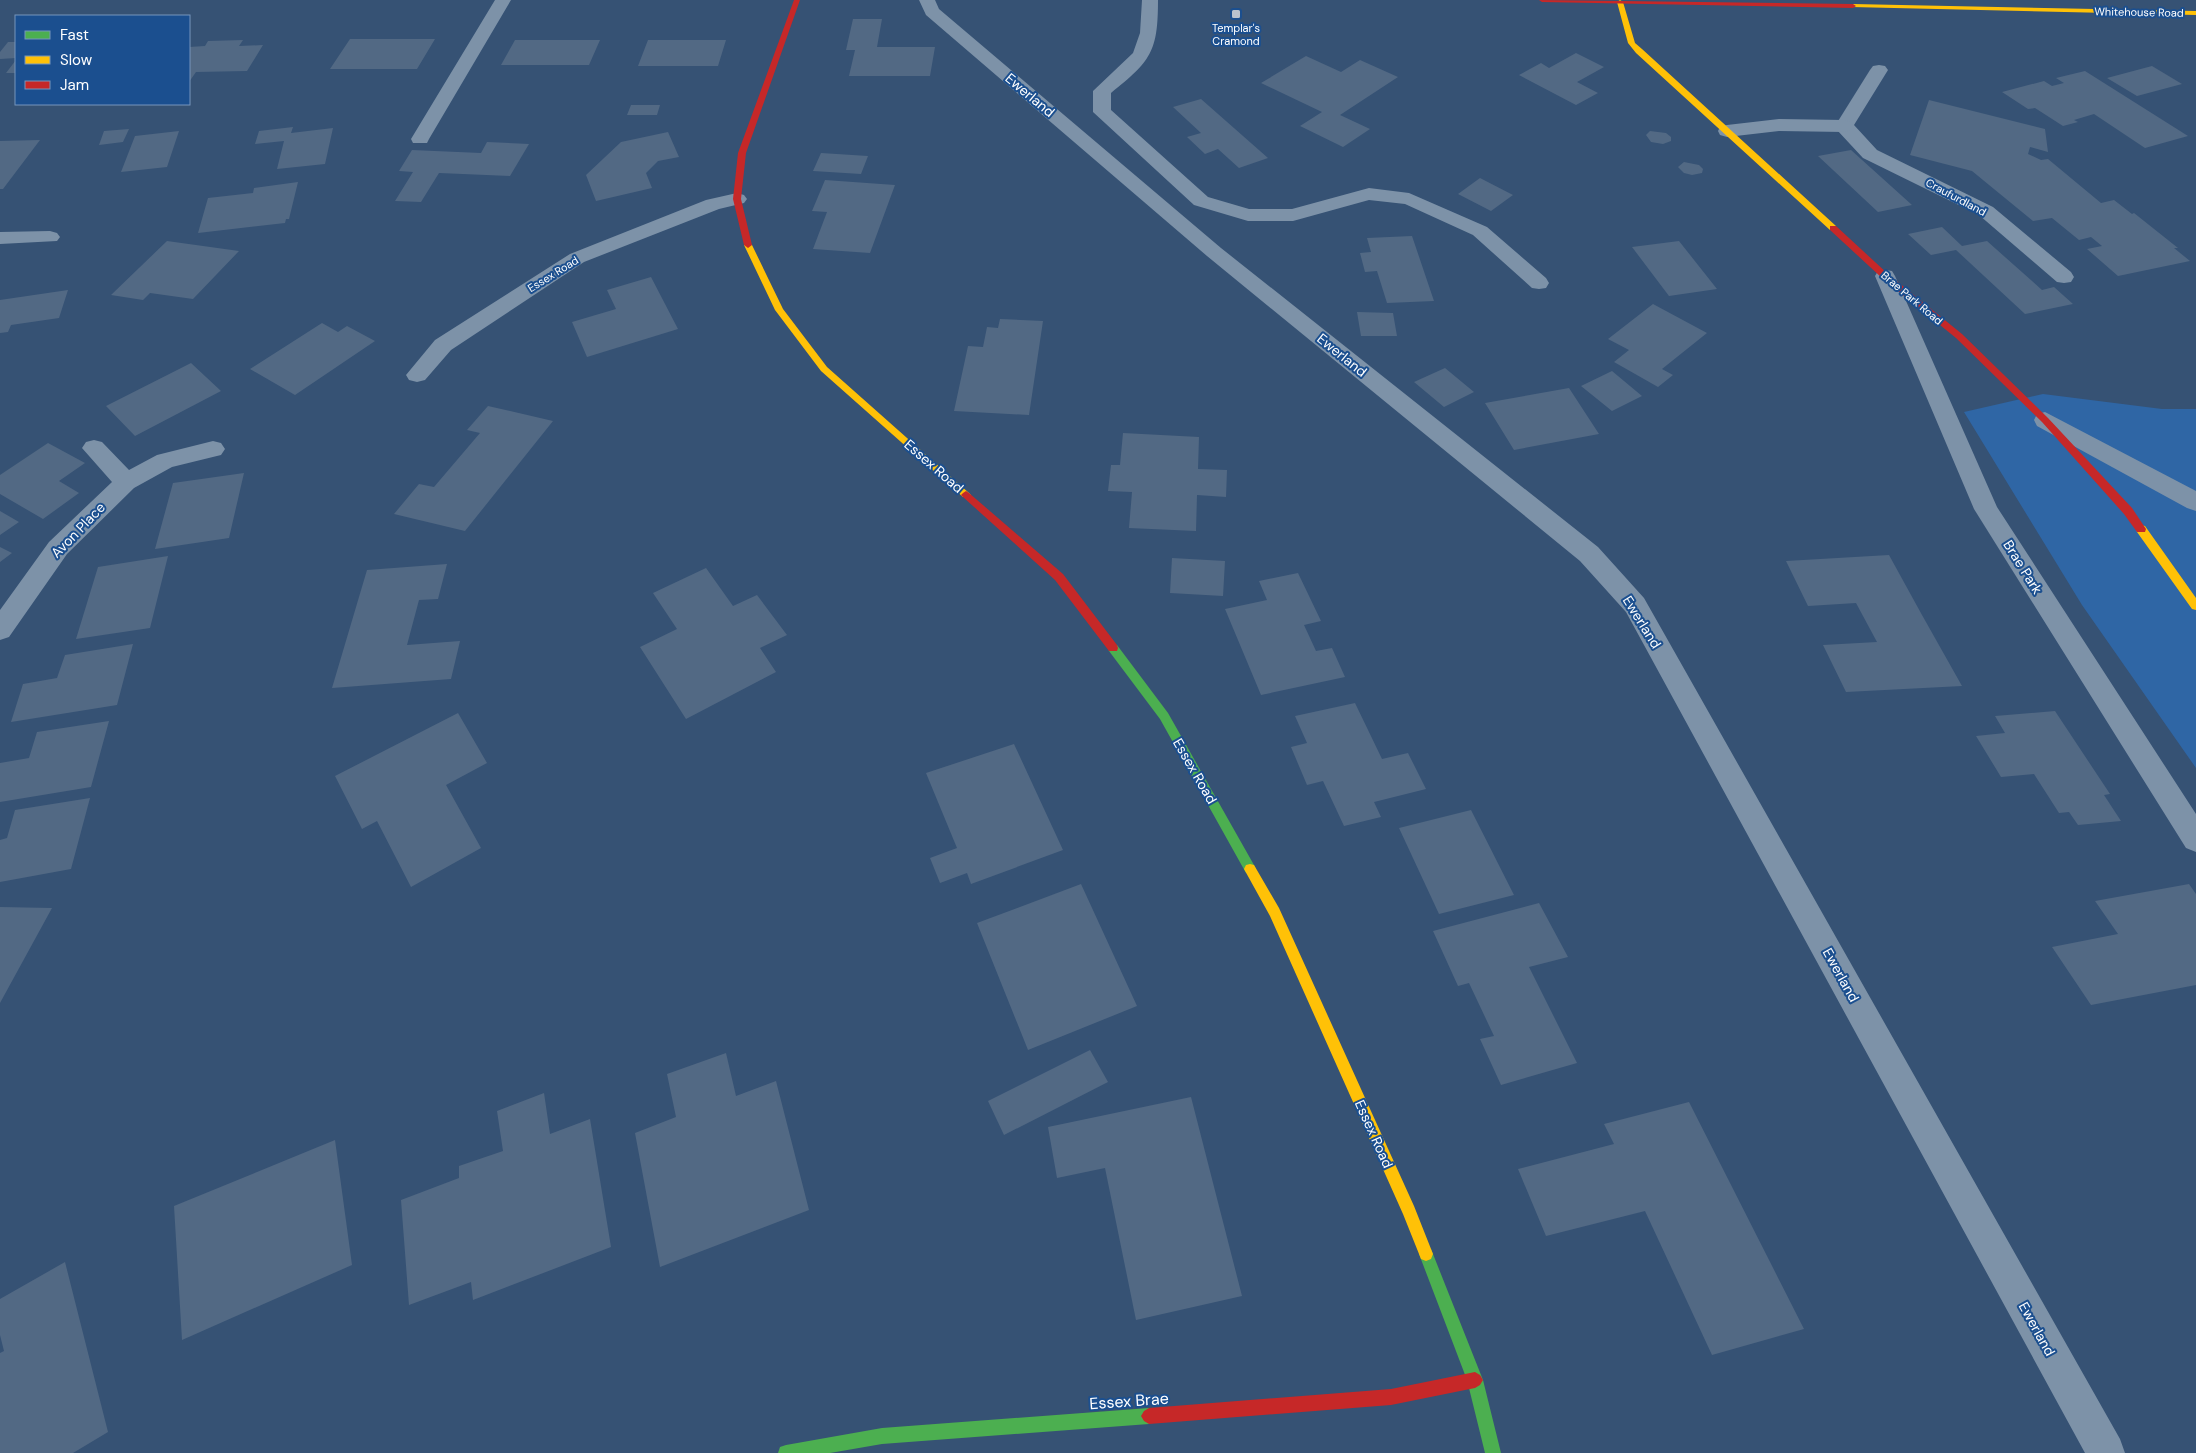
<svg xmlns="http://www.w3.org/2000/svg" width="2196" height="1453" viewBox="0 0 2196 1453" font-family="'DM Sans',sans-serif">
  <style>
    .green { fill: #2f66a5 }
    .building { fill: #526984 }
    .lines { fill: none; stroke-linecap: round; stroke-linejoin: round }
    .lane { fill: #7d92a8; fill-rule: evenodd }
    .street { fill: #7d92a8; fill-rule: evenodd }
    .fast { fill: #4caf50; fill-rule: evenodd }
    .slow { fill: #ffc107; fill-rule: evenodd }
    .jam { fill: #c62828; fill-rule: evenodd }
    .poi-dot { fill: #b9c2ce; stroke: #1b4f8f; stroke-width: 2 }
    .labels { text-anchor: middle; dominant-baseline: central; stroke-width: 4; stroke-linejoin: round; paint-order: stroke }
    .far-street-label { font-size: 11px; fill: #fff; stroke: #1b4f8f }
    .far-poi-label { font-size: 11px; fill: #fff; stroke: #1b4f8f }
    .street-label { font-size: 14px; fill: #fff; stroke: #1b4f8f }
    .near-street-label { font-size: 16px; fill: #fff; stroke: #1b4f8f }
  </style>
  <rect width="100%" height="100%" fill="#365274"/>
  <path class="green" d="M2043,394L2162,409H2196V768L2082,605L1964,412Z"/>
  <path class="building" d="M853,19H882L877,47H935L930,76H849L855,50H846Z
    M350,39H435L417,69H330Z
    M243,40L239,46L263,45L247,71L196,72L189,82V47L205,46L208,41Z
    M515,40H600L589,65H501Z
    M648,40H726L718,66H638Z
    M8,42H16V58L0,59V52Z
    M1576,53L1604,67L1577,82L1598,93L1576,105L1519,75L1541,63L1549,68Z
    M1306,56L1341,72L1360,60L1398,77L1340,115L1370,129L1343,147L1300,126L1322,112L1261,83Z
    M16,60V73H6Z
    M2152,66L2182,84L2137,96L2107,78Z
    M2085,71L2188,136L2145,148L2094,114L2074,120L2078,122L2063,126L2035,108L2028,109L2002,92L2044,81L2052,86L2064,83L2056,78Z
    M1201,99L1268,158L1239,168L1218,149L1205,154L1187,137L1201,133L1173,107Z
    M1929,100L2045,129L2048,152L2030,147L2028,154L2041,160L2048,159L2101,203L2114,200L2132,214L2134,213L2178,248H2174L2190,261L2118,276L2087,249L2102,246L2091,237L2079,240L2052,218L2033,221L1972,171L1910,155Z
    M631,105H660L657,115H627Z
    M293,127L291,133L333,128L325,164L277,169L284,141L255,144L259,131Z
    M129,129L123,142L99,145L104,131Z
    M179,131L167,167L121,172L135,136Z
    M1650,131L1666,133L1671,137V141L1663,144L1651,142L1646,135Z
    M668,132L679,157L658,161L646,173L652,188L596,201L586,175L621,142Z
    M40,140L3,189H0V141Z
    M487,142L529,144L510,176L439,173L421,202L395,201L413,172L399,171L412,150L481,153Z
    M1851,150L1912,205L1878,212L1818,156Z
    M821,153L868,156L861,174L813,171Z
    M1684,162L1699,165L1703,169L1702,173L1692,175L1684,173L1678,167Z
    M1480,178L1513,195L1491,211L1458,194Z
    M825,180L895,185L870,253L813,249L827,212L812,211Z
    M298,182L289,219H286L285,223L198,233L208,198L253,193L254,188Z
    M1942,227L1962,246L1987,241L2042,290L2054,287L2073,304L2025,314L1956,250L1931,255L1908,234Z
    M1412,236L1434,301L1387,303L1377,271L1365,272L1360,253L1371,252L1367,238Z
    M167,241L239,251L193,299L150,293L143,300L111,295Z
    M1679,241L1717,289L1669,296L1632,247Z
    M651,277L678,329L587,357L572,322L616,309L607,290Z
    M68,290L59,318L11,325L8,332L0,333V300Z
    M1653,304L1707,333L1662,369L1673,375L1658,387L1614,362L1629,350L1608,339Z
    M1357,312L1393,313L1397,336H1361Z
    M1000,319L1043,321L1029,415L954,411L968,346L983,347L987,327L998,328Z
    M322,323L338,332L347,326L375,341L295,395L250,369Z
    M191,363L221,391L135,436L106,406Z
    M1445,368L1474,392L1444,407L1414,382Z
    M1612,371L1642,396L1612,411L1581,386Z
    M1569,388L1599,434L1514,450L1485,403Z
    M488,406L553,421L465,531L394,514L419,484L434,487L480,433L467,430Z
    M1123,433L1199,437L1198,469L1227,470L1226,497L1197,495L1196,531L1129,528L1132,492L1108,491L1111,465H1120Z
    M48,443L85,463L59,481L79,493L43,519L0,494V475Z
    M244,473L229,538L155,549L173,483Z
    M0,511L19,522L0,535Z
    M0,547L12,553L0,562Z
    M1889,555L1922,615L1962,686L1846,692L1823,645L1877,642L1856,603L1808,606L1786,561Z
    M168,556L150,628L76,639L98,567Z
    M1172,558L1225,561L1223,596L1170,593Z
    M447,564L438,599L419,600L407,645L460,641L451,679L332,688L367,570Z
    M706,568L733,606L757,595L787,635L760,648L776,672L686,719L640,647L677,629L653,593Z
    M1298,573L1321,621L1304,625L1316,651L1332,648L1345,677L1261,695L1225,609L1267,600L1259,581Z
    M133,644L117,705L11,722L23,684L57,678L65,655Z
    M1355,703L1382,759L1408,753L1426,789L1374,802L1381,817L1344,826L1323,781L1307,785L1291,747L1307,743L1295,716Z
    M2055,711L2110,794L2104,795L2121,821L2078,825L2069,812L2059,813L2034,774L2001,777L1976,736L2005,733L1995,716Z
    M458,713L487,763L446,785L481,848L411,887L377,821L362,829L335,776Z
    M109,721L91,787L0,802V763L29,758L37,732Z
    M1014,744L1063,850L971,884L967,873L940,883L930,858L957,848L926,773Z
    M90,798L71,869L0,882V840L7,838L15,810Z
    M1471,810L1514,895L1439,914L1399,828Z
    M1081,884L1137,1006L1028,1050L977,923Z
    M2189,884L2196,894V985L2091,1005L2052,947L2118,934L2095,901Z
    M1539,903L1568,957L1529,967L1577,1063L1501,1085L1480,1039L1494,1036L1469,983L1458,986L1433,931Z
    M0,907L52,908L0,1003Z
    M1090,1050L1108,1082L1004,1135L988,1101Z
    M726,1053L736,1096L776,1081L809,1210L660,1267L635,1133L676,1117L667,1074Z
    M544,1093L550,1134L590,1119L611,1247L473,1300L471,1282L409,1305L401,1200L459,1178V1166L503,1151L497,1111Z
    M1191,1097L1242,1296L1136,1320L1105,1168L1057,1178L1048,1127Z
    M1689,1102L1804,1329L1712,1355L1645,1211L1546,1236L1518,1169L1614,1144L1604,1124Z
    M335,1140L352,1265L182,1340L174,1206Z
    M65,1262L108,1432L73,1453H0V1353L4,1351L0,1335V1299Z"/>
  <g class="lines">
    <path class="lane" d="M495,0H511L429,139L427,143H413L411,139Z
      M919,0H935L939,9L1221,248L1598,547L1644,598L2120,1439L2125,1453H2085L1626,612L1580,561L1207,256L926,15Z
      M1879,65L1885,66L1888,70L1854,125L1877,150L1993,207L2071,272L2074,277L2071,282L2064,283L2057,282L1979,215L1863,158L1837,130L1835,126L1870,70L1873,66Z
      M2045,412L2196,491V511L2187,508L2037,426L2034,420L2037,414Z"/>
    <path class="street" d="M1142,0H1158C1158,52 1151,61 1111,93V110L1208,197L1249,209H1292L1369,188L1409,193L1487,227L1546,278L1549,283L1546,288L1539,289L1532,288L1473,235L1405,204L1369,200L1293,221H1248L1194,205L1093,112V91L1133,53L1140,33Z
      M1779,119L1844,120L1851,122L1853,126L1851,130L1844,132L1779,131L1727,137L1720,135L1718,131L1720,127L1727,125Z
      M737,193L744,195L747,199L744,203L719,209L584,262L451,350L425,380L417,382L409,380L406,375L435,340L570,254L706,200Z
      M50,231L57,233L60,237L57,241L0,244V232Z
      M1885,270L1892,271L1895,276L1997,507L2196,814V852L2186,848L1974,509L1875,276L1878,271Z
      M94,440L102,442L129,470L157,455L213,441L221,443L225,449L221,455L172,467L134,488L67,554L9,637L0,640V610L49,542L112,482L82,448L86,442Z"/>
    <path class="fast" d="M1113,644L1117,645L1168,713L1254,865L1256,869L1254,873L1250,874L1246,873L1160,719L1109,651L1108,648Z
      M1426,1247L1431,1249L1483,1380L1501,1453H1485L1467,1380L1419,1254L1421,1249Z
      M1149,1408L1154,1411L1157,1416L1154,1421L1149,1424L882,1444L830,1453H778L780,1447L786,1445L882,1428Z"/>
    <path class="slow" d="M1620,0L1623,2L1635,43L1642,49L1836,226V230H1830L1636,53L1628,43L1617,2Z
      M1853,4L2196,11V15L1851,7L1850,6Z
      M748,242L752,245L783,309L827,367L969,493L971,495L969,497H963L821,371L775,310L744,245Z
      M2141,525L2145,526L2196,598V610L2192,609L2137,532L2136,529L2137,526Z
      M1250,864L1254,865L1279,908L1414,1206L1433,1254L1431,1259L1426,1261L1421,1259L1403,1214L1270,916L1244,869L1246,865Z"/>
    <path class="jam" d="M794,0H800L746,153L741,199L752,245L748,248L744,245L733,199L738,153Z
      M1539,0L1853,4L1856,6L1853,8L1542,2Z
      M1830,226H1836L1888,274L1962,334L2048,418L2132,508L2146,529L2145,532H2137L2124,514L2042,422L1956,338L1882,278L1830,230Z
      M966,491L969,493L1063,574L1117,645L1118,648L1117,651H1109L1055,580L963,497L961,495L963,493Z
      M1475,1372L1480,1375L1483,1380L1480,1385L1475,1388L1391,1405L1149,1424L1144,1421L1141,1416L1144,1411L1149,1408L1391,1389Z"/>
  </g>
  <rect class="poi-dot" x="1231" y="9" width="10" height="10" rx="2.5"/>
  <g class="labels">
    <g class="far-street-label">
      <text transform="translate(2139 12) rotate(1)">Whitehouse Road</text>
      <text transform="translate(1956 197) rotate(28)">Craufurdland</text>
      <text transform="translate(553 274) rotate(-32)">Essex Road</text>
      <text transform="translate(1912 298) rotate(40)">Brae Park Road</text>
    </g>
    <g class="far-poi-label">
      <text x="1236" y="28">Templar's<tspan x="1236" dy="13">Cramond</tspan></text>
    </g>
    <g class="street-label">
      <text transform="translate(1030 95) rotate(40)">Ewerland</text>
      <text transform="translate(1342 355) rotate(39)">Ewerland</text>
      <text transform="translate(934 466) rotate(41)">Essex Road</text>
      <text transform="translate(78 530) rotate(-46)">Avon Place</text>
      <text transform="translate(2023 567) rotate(58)">Brae Park</text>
      <text transform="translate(1642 622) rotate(58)">Ewerland</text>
      <text transform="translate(1195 771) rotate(60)">Essex Road</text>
      <text transform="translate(1841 975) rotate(61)">Ewerland</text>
      <text transform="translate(1374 1134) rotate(66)">Essex Road</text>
      <text transform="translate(2037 1329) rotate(61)">Ewerland</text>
    </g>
    <g class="near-street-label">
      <text transform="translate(1129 1401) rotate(-4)">Essex Brae</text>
    </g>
  </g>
  <rect x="15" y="15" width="175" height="90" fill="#1b4f8f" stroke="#7695bc"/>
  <rect x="25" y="31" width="25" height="8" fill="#4caf50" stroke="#7695bc"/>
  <text x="60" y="40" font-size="15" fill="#ffffff">Fast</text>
  <rect x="25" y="56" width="25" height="8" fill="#ffc107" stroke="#7695bc"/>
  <text x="60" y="65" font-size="15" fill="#ffffff">Slow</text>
  <rect x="25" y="81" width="25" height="8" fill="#c62828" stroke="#7695bc"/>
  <text x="60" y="90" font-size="15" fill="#ffffff">Jam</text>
</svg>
